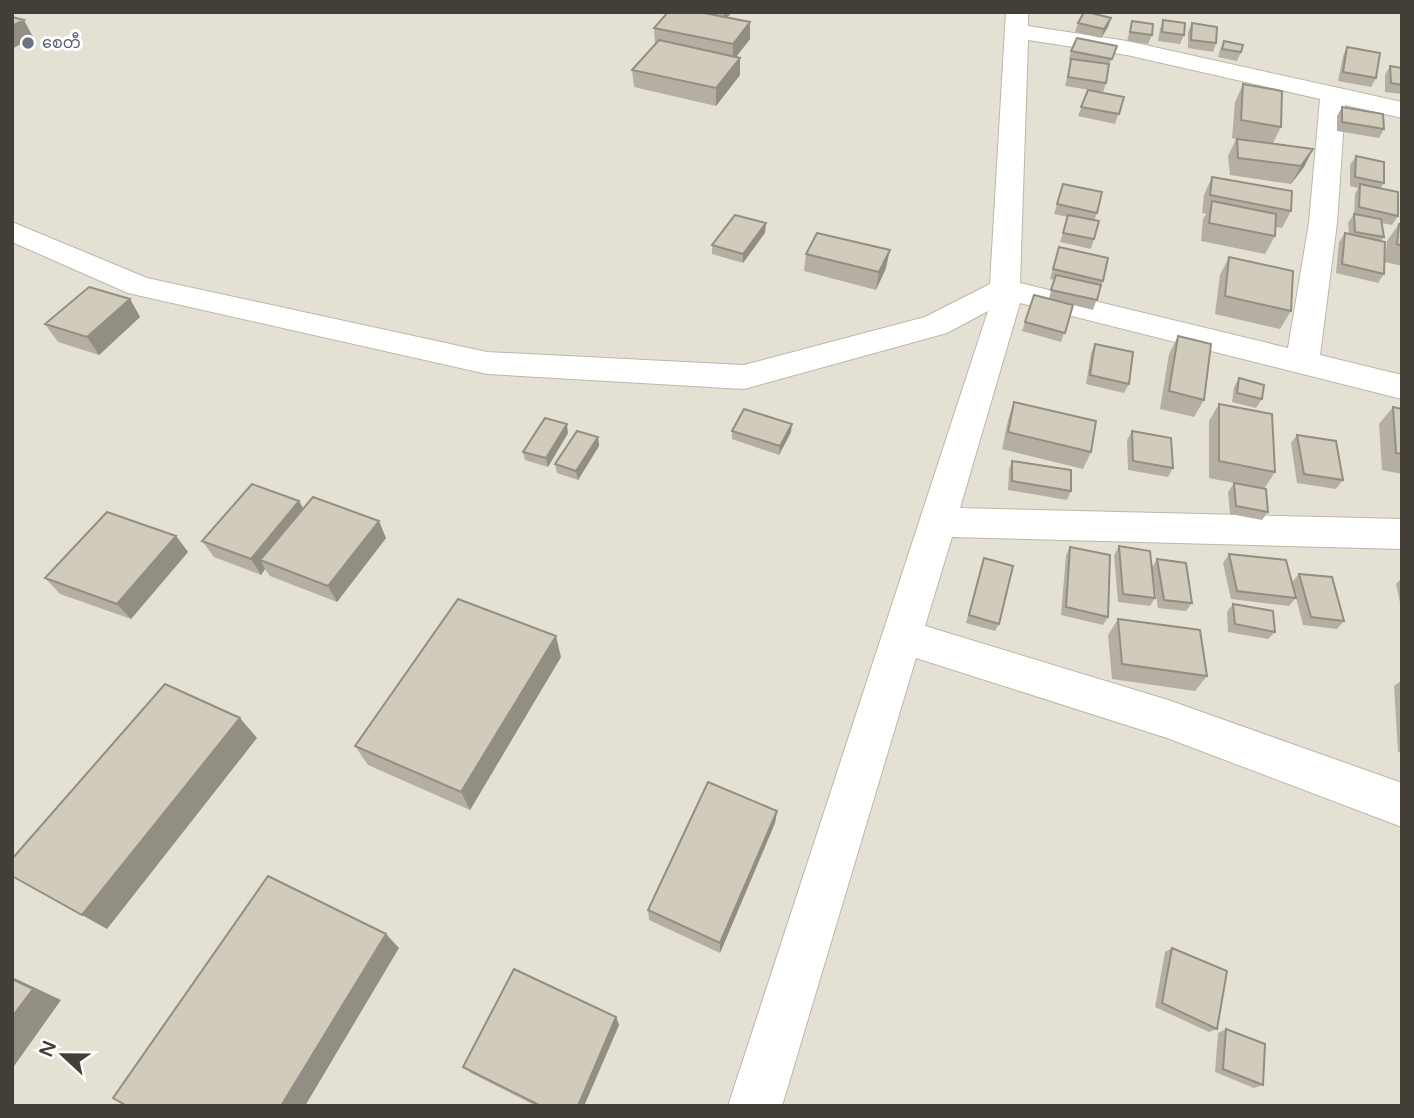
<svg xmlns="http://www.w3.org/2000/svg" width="1414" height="1118" viewBox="0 0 1414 1118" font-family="'Varela Round','Noto Sans Myanmar',sans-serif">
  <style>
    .residential { fill: #e4e1d4 }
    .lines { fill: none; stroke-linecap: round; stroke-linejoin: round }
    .street-casing { stroke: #bbb7a9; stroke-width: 2 }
    .street { fill: #fff; fill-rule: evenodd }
    .wall { fill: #b4afa2 }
    .shaded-wall { fill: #928e84 }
    .building { fill: #d1cbbc; stroke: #928e84; stroke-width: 2 }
    .worship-dot { fill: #6b7280; stroke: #fff; stroke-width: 2.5 }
    .labels { text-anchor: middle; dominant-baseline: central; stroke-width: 6; stroke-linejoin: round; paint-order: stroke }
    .far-worship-label { font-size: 16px; fill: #5b616d; stroke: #fff; text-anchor: start }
  </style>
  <rect width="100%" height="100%" fill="#f1efe6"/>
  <path class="residential" d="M12,12H1402V1106H12Z"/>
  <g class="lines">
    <defs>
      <path id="street" d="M1006,12H1028V26L1127,41L1402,102V118L1345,105L1337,223L1320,355L1402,375V399L1020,303L960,508L1402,519V549L952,537L925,626L1168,700L1402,783V827L1167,738L916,658L782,1106H728L988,311L947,333L744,389L487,374L128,293L12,242V222L147,278L487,352L744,365L925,317L990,284ZM1028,40L1127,55L1320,99L1309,223L1288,348L1020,283Z"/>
    </defs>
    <use href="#street" class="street-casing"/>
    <use href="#street" class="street"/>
  </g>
  <path class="wall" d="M668,12H732L727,18L750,22V39L736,57L740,75L716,106L634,87L632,70L655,44L654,28Z
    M1111,18L1108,27L1101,38L1075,32L1078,23Z
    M1163,20L1184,35L1180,44L1158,41L1160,29Z
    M1132,21L1152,35L1148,44L1127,41Z
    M1192,23L1216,43L1213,52L1188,48V32Z
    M1224,41L1241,52L1237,61L1218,57L1220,50Z
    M1117,46L1108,68L1106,83L1103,92L1065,86L1071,60H1069L1071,51Z
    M1347,47L1376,78L1371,87L1338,81L1343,56Z
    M1390,66L1402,68V94L1385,92V75Z
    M1243,84L1281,127L1273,143L1313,149L1304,167L1291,184L1230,175L1228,156L1236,139L1232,138L1235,102Z
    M1088,90L1124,97L1115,124L1078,116Z
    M1342,107L1384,129L1379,138L1337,131V116Z
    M1356,156L1384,183L1380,189L1398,216L1392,225L1382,223L1384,237L1381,241L1384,274L1378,283L1336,273L1339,242L1345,233L1349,234L1348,223L1354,214L1355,194L1358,188L1350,186V165Z
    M1212,177L1291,211L1282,228L1276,227L1275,236L1265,254L1201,241L1203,219L1206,214L1202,213L1204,195Z
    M1063,184L1097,213L1094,221V239L1091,249L1060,242L1068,217L1054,214Z
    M1399,224H1402V266L1385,262L1387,241Z
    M765,233L743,263L712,254V245Z
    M1059,247L1103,281L1093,310L1073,305L1061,342L1022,331L1034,295L1049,298L1054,280L1050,279Z
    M806,254L886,268L876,290L804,271Z
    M1229,257L1291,311L1280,329L1215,314L1220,275Z
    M130,299L140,317L99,355L58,342L45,324Z
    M1178,336L1204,400L1194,417L1160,409L1169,354Z
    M1095,344L1129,384L1124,393L1086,384L1091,353Z
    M1239,378L1262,399L1256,408L1232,402L1234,387Z
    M1014,402L1091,452L1083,469L1002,449L1008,420Z
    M1219,404L1275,472L1264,489L1268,512L1262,520L1230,514L1228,492L1234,483L1239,484L1209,478V421Z
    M1393,407L1402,409V474L1382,470L1379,424Z
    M732,431L791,432L779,455L732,439Z
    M1132,431L1173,468L1168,477L1128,470L1127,440Z
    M568,433L548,467L525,460L523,452Z
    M1297,435L1343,480L1336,489L1297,483L1291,443Z
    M598,437L599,446L578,480L557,473L555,464Z
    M1012,461L1071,491L1067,500L1008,490L1009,469Z
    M299,501L303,508L386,538L337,602L270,576L265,569L261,575L214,557L202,541Z
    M176,536L188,552L131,619L60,594L45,578Z
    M1119,546L1152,567L1157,559L1192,603L1186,611L1158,608L1152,568L1155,598L1150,606L1118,602L1114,555Z
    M1070,547L1108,617L1103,625L1061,615L1066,555Z
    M1229,554L1296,598L1289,606L1231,599L1223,563Z
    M984,558L999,624L995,631L966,623L981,566Z
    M1299,574L1344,621L1337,629L1303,625L1292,582Z
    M1402,578V612L1396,584Z
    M1233,604L1275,632L1268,639L1228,632L1227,612Z
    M1118,619L1207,676L1195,691L1112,679L1108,635Z
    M561,657L470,810L368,765L355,746Z
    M1402,680V753L1398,752L1394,686Z
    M777,811L775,823L720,953L649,920L648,910Z
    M1172,948L1217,1029L1209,1032L1155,1007L1165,952Z
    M616,1017L619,1025L584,1106H536L471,1073L463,1067Z
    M1226,1029L1263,1085L1254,1088L1215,1072L1218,1033Z"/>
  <path class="shaded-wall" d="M724,12H732L724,21Z
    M1111,18L1108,27L1101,38L1104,29Z
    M24,20L33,37L12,49V26Z
    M750,22V39L733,61V44Z
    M740,58V75L716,106V88Z
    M1313,149L1304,167L1291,184L1301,166Z
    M766,223L765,233L743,263V254Z
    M890,250L886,268L876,290L879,272Z
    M130,299L140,317L99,355L87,337Z
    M567,424L568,433L548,467L546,458Z
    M792,424L791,432L779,455L780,446Z
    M598,437L599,446L578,480L576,471Z
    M299,501L308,517L260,560L265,569L261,575L251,559Z
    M379,521L386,538L337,602L328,586Z
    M176,536L188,552L131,619L117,604Z
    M556,636L561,657L470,810L461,792Z
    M240,718L257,738L107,929L82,915Z
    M777,811L775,823L720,953V943Z
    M386,934L399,948L305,1106H281Z
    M12,977L61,1000L12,1069Z
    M616,1017L619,1025L584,1106H578Z"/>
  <path class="building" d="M668,12H699L750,22L733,44L654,28Z
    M1084,12H1087L1111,18L1104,29L1078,23Z
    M12,17L24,20L12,26Z
    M1163,20L1185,23L1184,35L1162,32Z
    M1132,21L1153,24L1152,35L1130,32Z
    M1192,23L1217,27L1216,43L1191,40Z
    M1077,38L1117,46L1112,59L1071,51Z
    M659,40L740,58L716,88L632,70Z
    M1224,41L1243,45L1241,52L1222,49Z
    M1347,47L1380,53L1376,78L1343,72Z
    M1071,59L1109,64L1106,83L1068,77Z
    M1390,66L1402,68V85L1391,83Z
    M1243,84L1282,91L1281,127L1241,120Z
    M1088,90L1124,97L1119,114L1081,107Z
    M1342,107L1383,114L1384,129L1342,122Z
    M1237,139L1313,149L1301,166L1238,158Z
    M1356,156L1384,162V183L1355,177Z
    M1212,177L1292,191L1291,211L1210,195Z
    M1063,184L1102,192L1097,213L1057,204Z
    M1360,184L1398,192V216L1359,207Z
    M1212,201L1276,214L1275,236L1209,223Z
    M1354,214L1381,219L1384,237L1355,232Z
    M735,215L766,223L743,254L712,245Z
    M1068,215L1099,221L1094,239L1063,233Z
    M1399,224H1402V246L1397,244Z
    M817,233L890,250L879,272L806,254Z
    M1345,233L1385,242L1384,274L1342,264Z
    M1059,247L1108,258L1103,281L1053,269Z
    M1229,257L1293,271L1291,311L1225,296Z
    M1056,275L1101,285L1097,300L1051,290Z
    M89,287L130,299L87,337L45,324Z
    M1034,295L1073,305L1065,333L1025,322Z
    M1178,336L1211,344L1204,400L1169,391Z
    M1095,344L1133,352L1129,384L1090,375Z
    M1239,378L1264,385L1262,399L1237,393Z
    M1014,402L1096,421L1091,452L1008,432Z
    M1219,404L1272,414L1275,472L1219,461Z
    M1393,407L1402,409V454L1396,453Z
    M744,409L792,424L780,446L732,431Z
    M545,418L567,424L546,458L523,452Z
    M577,431L598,437L576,471L555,464Z
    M1132,431L1171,438L1173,468L1133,461Z
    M1297,435L1336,441L1343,480L1304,474Z
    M1012,461L1071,470V491L1012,481Z
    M1234,483L1266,489L1268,512L1236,506Z
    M252,484L299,501L251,559L202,541Z
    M313,497L379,521L328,586L260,560Z
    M107,512L176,536L117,604L45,578Z
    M1119,546L1150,551L1155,598L1123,594Z
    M1070,547L1110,555L1108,617L1066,607Z
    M1229,554L1286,560L1296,598L1237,591Z
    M984,558L1013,566L999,624L969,615Z
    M1157,559L1186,563L1192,603L1164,600Z
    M1299,574L1332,577L1344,621L1311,617Z
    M458,599L556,636L461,792L355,746Z
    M1233,604L1273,611L1275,632L1235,624Z
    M1118,619L1200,630L1207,676L1122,664Z
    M165,684L240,718L82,915L12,876V859Z
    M708,782L777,811L720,943L648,910Z
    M268,876L386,934L281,1106H127L113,1098Z
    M1172,948L1227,971L1217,1029L1162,1003Z
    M514,969L616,1017L578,1106H541L463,1067Z
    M12,979L33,989L12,1017Z
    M1226,1029L1265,1044L1263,1085L1223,1069Z"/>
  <circle class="worship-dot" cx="28" cy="43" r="7"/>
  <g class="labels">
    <g class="far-worship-label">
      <text x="42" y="43">စေတီ</text>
    </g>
  </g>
  <rect width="1414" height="1118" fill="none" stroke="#433f36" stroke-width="28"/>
  <g transform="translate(63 1055) rotate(292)" stroke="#ffffff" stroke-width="5" paint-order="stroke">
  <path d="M0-5L12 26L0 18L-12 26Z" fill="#433f36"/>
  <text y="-10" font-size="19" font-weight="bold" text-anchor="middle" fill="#433f36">N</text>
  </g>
</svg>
